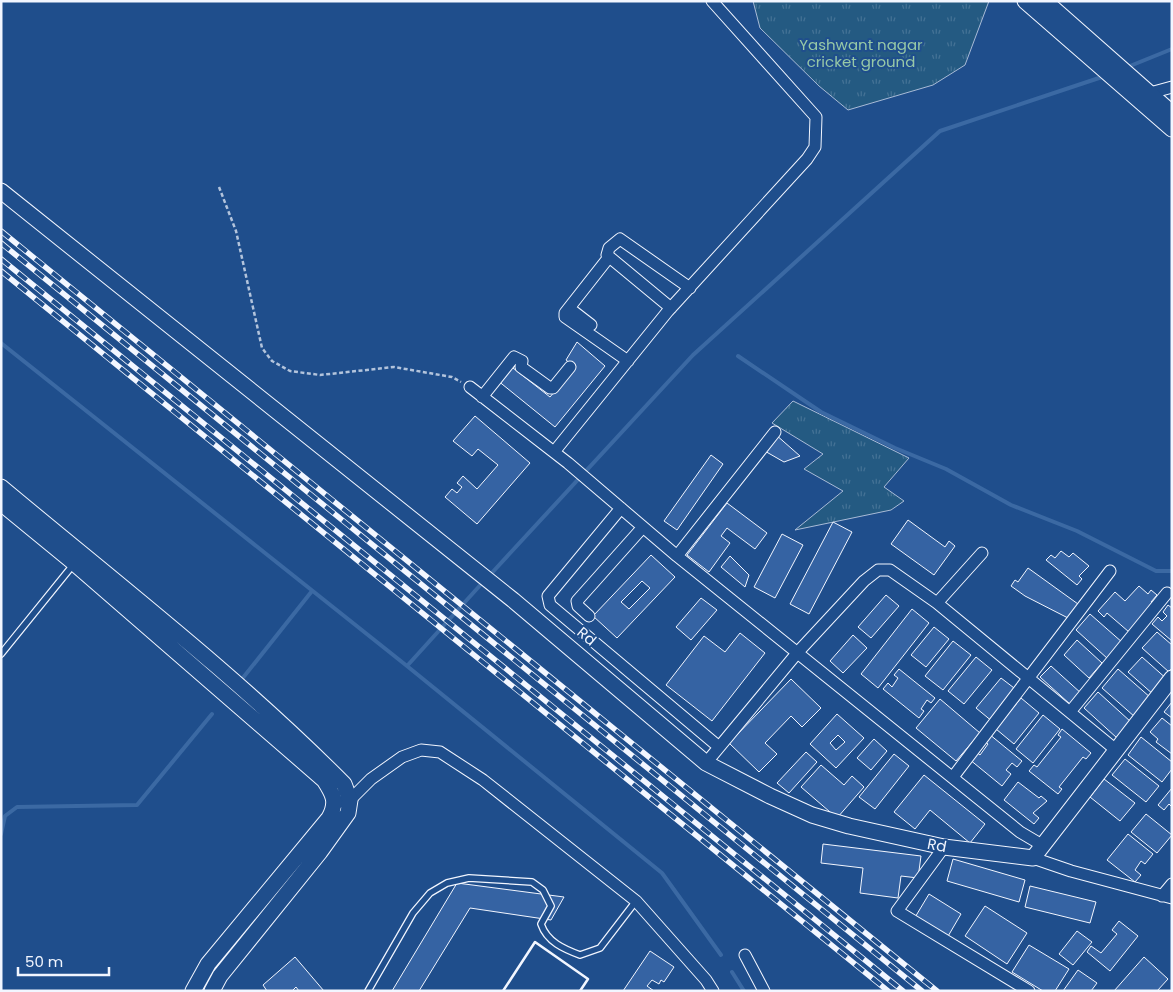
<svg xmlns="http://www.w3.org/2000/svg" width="1173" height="992" viewBox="0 0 1173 992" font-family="Poppins,sans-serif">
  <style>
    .grass { fill: url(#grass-tufts); stroke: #a8bbd7 }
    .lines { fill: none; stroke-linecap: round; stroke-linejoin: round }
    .stream { stroke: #3b69a3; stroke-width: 4 }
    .building { fill: #3563a3; stroke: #f2f6ff; fill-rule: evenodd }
    .lane-casing { stroke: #f2f6ff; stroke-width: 8 }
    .street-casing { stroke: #f2f6ff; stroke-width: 13 }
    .secondary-casing { stroke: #f2f6ff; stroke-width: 17 }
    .path { stroke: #b3c4dc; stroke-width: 2.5; stroke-dasharray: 4 2.5; stroke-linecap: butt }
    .lane { stroke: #1f4e8c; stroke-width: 5.5 }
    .street { stroke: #1f4e8c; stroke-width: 11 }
    .secondary { stroke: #1f4e8c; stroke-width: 15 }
    .rail-casing { stroke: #f2f6ff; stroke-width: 5.5 }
    .rail { stroke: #1f4e8c; stroke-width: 4; stroke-dasharray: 11; stroke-linecap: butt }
    .wall { stroke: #f2f6ff; stroke-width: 2.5 }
    .labels { text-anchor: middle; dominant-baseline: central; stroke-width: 4; stroke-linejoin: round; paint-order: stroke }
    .park-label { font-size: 15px; fill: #97c8a6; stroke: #1f4e8c }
    .street-label { font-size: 15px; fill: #f2f6ff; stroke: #1f4e8c }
  </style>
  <defs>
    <pattern id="grass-tufts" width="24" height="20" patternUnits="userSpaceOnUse" patternTransform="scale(1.25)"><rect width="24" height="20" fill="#245a82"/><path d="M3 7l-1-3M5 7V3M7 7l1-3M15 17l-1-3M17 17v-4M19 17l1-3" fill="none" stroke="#447295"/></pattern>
  </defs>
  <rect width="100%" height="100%" fill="#1f4e8c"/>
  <path class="grass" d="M753,1H989L965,65L933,85L848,110L819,86L760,28Z
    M793,401L909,458L884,487L904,501L891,510L795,530L843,491L804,469L823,454L772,423Z"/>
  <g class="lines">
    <path class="stream" d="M1125,68L1172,49
      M1,343L407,666L484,581
      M738,356L821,412L895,448L946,469L1011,505L1077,531L1156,571H1172
      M489,576L693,355L940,131L1105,76
      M407,666L662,873L721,955
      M242,679L312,591
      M1,834L5,816L17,807L137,805L212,714
      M732,972L744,991"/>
  </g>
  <path class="building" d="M577,342L605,366L555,427L497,380L512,362L515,364L513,368L550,397L575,367L566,360Z
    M475,416L530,463L477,524L445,497L452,489L457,493L462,487L457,483L463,476L477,489L498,465L478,449L472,456L453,441Z
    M775,434L800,456L784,462L763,450Z
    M711,455L723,464L677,530L664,521Z
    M727,503L767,533L755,549L727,528L721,536L730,543L709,572L687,555Z
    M908,520L945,547L949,541L955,546L934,575L891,544Z
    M833,522L852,532L809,614L790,604Z
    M782,534L803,545L775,598L754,587Z
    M1061,551L1069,557L1073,553L1089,566L1079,576L1082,579L1077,585L1046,560L1051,555L1055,558Z
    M651,555L675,577L617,638L593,616ZM642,581L650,588L629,609L621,602Z
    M730,556L749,575L745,587L721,567Z
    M1028,568L1078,604L1068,618L1025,596L1011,586L1015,580L1018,582Z
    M1139,586L1148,594L1151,590L1157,595L1151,602L1154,604L1129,632L1107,613L1104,617L1098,611L1115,592L1125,601Z
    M886,595L899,606L871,638L858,627Z
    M701,598L717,610L691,640L676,627Z
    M1168,605L1172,608V641L1152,624L1158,617L1162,621L1167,616L1163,612Z
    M912,609L929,623L878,688L861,674Z
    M1090,614L1123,643L1108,659L1076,630Z
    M934,627L949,639L926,667L911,655Z
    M1157,632L1172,645V668L1169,672L1142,648Z
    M740,633L765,653L712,721L666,685L704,636L725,652Z
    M853,635L867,648L843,673L830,661Z
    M1077,640L1102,663L1089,678L1064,655Z
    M953,641L971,655L943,690L925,676Z
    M976,657L992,670L964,704L948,691Z
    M1142,657L1168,680L1154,695L1128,672Z
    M1051,666L1082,694L1071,705L1040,677Z
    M899,669L935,698L931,703L927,700L921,709L924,711L919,718L883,689L888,683L892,687L898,678L894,675Z
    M1118,669L1151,698L1135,717L1102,688Z
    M1001,678L1018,691L993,722L976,708Z
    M791,679L821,708L802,727L791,716L765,743L777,754L759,772L729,743Z
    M1098,692L1131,722L1117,738L1084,708Z
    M1021,698L1039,713L1014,744L996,729Z
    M940,699L980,733L956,761L916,728Z
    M1172,702V718L1164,712Z
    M837,714L864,738L836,768L810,744ZM838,735L845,742L836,750L830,743Z
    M1043,715L1060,729L1033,763L1016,749Z
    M1162,718L1172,726V754L1156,742L1158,739L1150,732Z
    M1062,729L1091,753L1086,759L1083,757L1059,787L1062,789L1058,794L1029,771L1034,765L1037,767L1061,737L1058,735Z
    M989,734L1022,761L1017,767L1012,763L1006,770L1011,774L1002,786L969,759L975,751L980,755L988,744L984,741Z
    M1141,737L1172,762V769L1162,782L1128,755Z
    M874,739L887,751L871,770L857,758Z
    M806,752L817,762L789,793L777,783Z
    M894,754L909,766L875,809L859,797Z
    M1125,759L1159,786L1146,802L1112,775Z
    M821,765L844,785L852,776L864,787L837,818L801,787Z
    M924,775L985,824L970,843L930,810L915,829L894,812Z
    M1104,779L1135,803L1120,821L1090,797Z
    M1018,782L1039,798L1041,796L1047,801L1033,813L1039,818L1034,824L1004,800Z
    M1172,788V807L1169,804L1164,810L1158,805Z
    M1146,814L1172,835L1157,853L1131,832Z
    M1128,834L1153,854L1145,864L1141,861L1135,870L1141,875L1135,882L1107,860Z
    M823,844L921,856L918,878L901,876L898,898L860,893L863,868L821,863Z
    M953,859L1025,880L1019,902L947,881Z
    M457,883L564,897L551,920L470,908L419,991H392Z
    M1030,886L1096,902L1090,923L1025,907Z
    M929,894L961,914L947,938L914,919Z
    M985,906L1027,933L1007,964L965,936Z
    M1119,921L1138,936L1110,971L1087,952L1091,946L1101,953L1117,934L1112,930Z
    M1077,931L1092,942L1073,965L1059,954Z
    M1029,945L1069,969L1055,991H1043L1012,972Z
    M650,951L674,967L664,982L661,980L659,984L652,980L647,986L654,991H623Z
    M295,957L324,991H299L296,987L292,991H267L263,985Z
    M1144,957L1168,979L1157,991H1114Z
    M1078,970L1097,983L1091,991H1063Z"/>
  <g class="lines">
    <defs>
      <path id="lane" d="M1,654L73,565
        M368,991L413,913L430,893L447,883L469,878L532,882L543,890L551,906L541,924C547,942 564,949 580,955L600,948L636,901"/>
      <path id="street" d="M1150,93L1172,87
        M609,257L565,313V317L628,361
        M569,308L591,325
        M671,308L607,255L609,248L620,239L690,288
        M470,387L568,463L677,556L1020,832L1042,845
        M482,397L514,357L522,361L521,367L550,388H553L570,367
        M554,452L668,311L807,159L815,147L816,117L712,1
        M621,508L548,596L550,605L719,747
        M677,556L775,432
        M937,603L1116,750
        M589,616L578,606L577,601L643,527
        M1070,712L1167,593
        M706,763L798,652L864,581L878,570H890L937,603L982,553
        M953,777L1110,571
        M335,803L350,800L371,779L402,757L421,750L440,752L483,780L636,901L706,980L713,991
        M944,847L897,911L1029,991
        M1033,858L1071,871L1172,898
        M1162,896L1172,884
        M745,955L764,991"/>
      <path id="secondary" d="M1025,1L1172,129
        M1045,1L1172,113
        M1,191L513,600L706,763L770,796L812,815L849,826L944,847L1033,858L1172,678
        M1,487C117,584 238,677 344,784L350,800L348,813L320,852L220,976L212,991
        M1,503L74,563L324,780C333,794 338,802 329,818L208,964L193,991"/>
    </defs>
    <use href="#lane" class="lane-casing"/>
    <use href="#street" class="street-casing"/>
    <use href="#secondary" class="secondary-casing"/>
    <path class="path" d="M219,187L236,231L262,348L272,361L290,371L320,375L394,367L452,377L461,382"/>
    <use href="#lane" class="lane"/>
    <use href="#street" class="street"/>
    <use href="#secondary" class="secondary"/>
    <defs>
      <path id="rail" d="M1,231L937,991
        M1,243L922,991
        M1,259L903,991
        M1,271L888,991"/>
    </defs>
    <use href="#rail" class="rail-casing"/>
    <use href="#rail" class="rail"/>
    <path class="wall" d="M503,991L535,942L588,979L580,991"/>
  </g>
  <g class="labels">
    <g class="park-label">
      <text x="861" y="44">Yashwant nagar<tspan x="861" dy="17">cricket ground</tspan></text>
    </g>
    <g class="street-label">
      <text transform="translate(587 636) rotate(40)">Rd</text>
      <text transform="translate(937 845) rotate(11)">Rd</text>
    </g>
  </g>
  <rect width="1173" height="992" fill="none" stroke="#f2f6ff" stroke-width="5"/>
  <path d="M18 967v8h91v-8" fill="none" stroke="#f2f6ff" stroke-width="2.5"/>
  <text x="25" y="967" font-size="15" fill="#f2f6ff" stroke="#1f4e8c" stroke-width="4" paint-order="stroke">50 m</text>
</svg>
